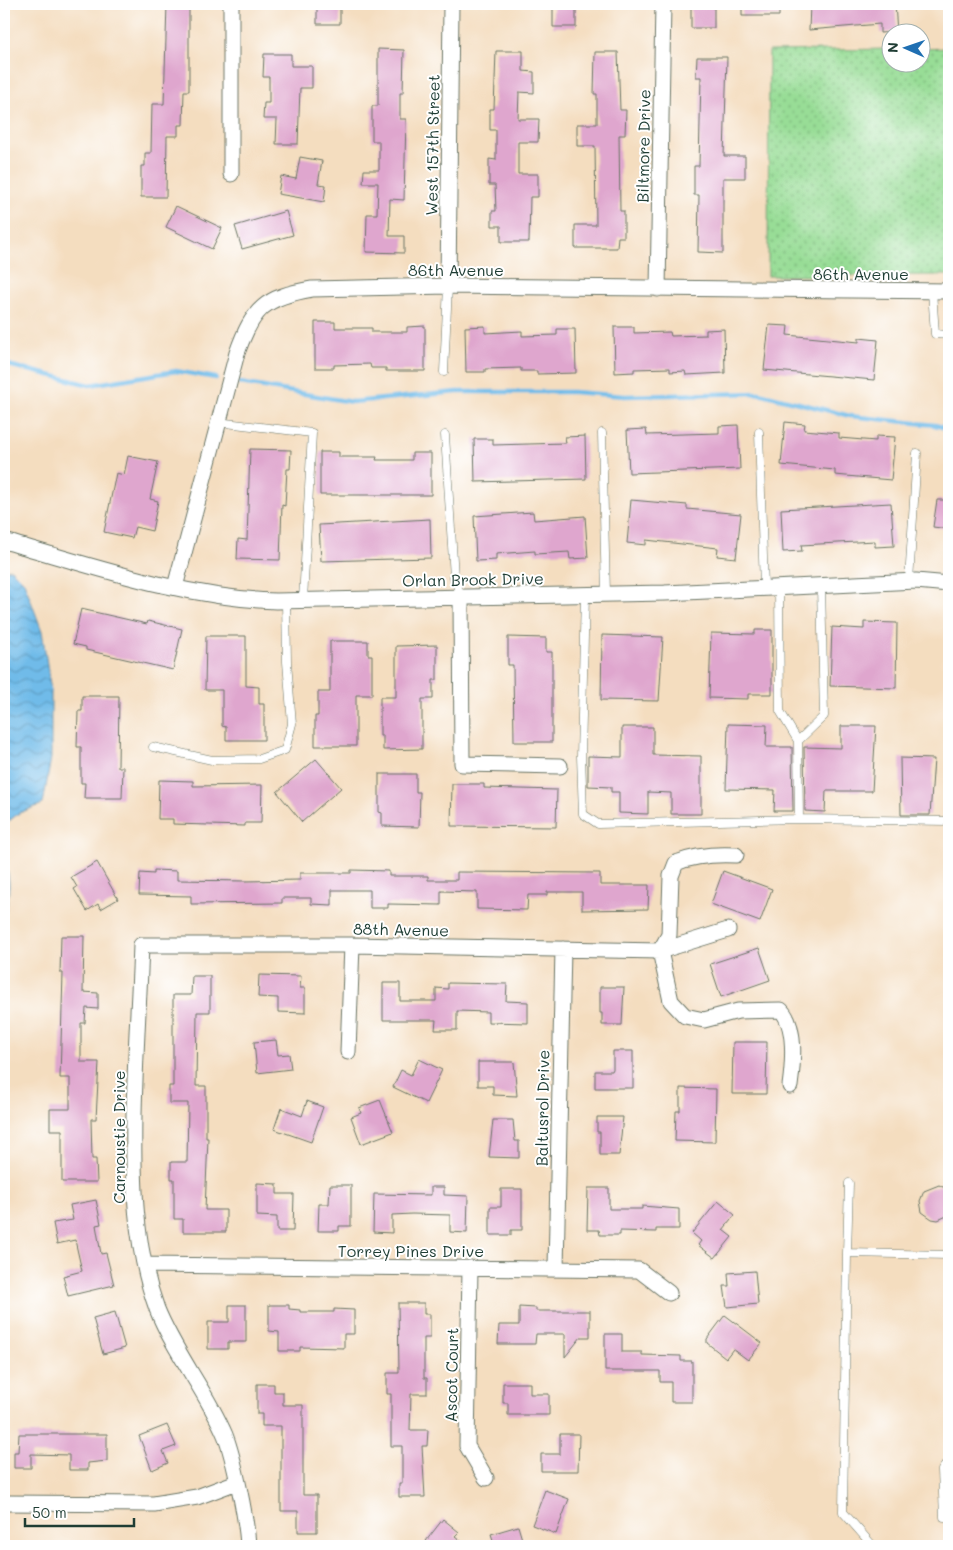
<svg xmlns="http://www.w3.org/2000/svg" width="953" height="1550" viewBox="0 0 953 1550" font-family="Mali,sans-serif">
  <style>
    .grass { fill: url(#grass-dots); stroke: #5c8d65 }
    .water { fill: url(#water-waves); stroke: #487c8e }
    .lines { fill: none; stroke-linecap: round; stroke-linejoin: round }
    .stream { stroke: #70bbe9; stroke-width: 4.5 }
    .building { fill: #dfa6ce }
    .service-casing { stroke: #6a7565; stroke-width: 9 }
    .minor-casing { stroke: #6a7565; stroke-width: 17 }
    .service { stroke: #fff; stroke-width: 8 }
    .minor { stroke: #fff; stroke-width: 15 }
    .labels { text-anchor: middle; dominant-baseline: central; stroke-width: 4; stroke-linejoin: round; paint-order: stroke }
    .street-label { font-size: 16px; fill: #1f3d34; stroke: #fff }
  </style>
  <defs>
    <pattern id="grass-dots" width="8" height="8" patternUnits="userSpaceOnUse" patternTransform="scale(1.25)"><rect width="8" height="8" fill="#98dd96"/><path d="M2 2h.1M6 6h.1" fill="none" stroke="#7bb47b" stroke-width="1.8" stroke-linecap="round"/></pattern>
    <pattern id="water-waves" width="16" height="10" patternUnits="userSpaceOnUse" patternTransform="scale(1.25)"><rect width="16" height="10" fill="#70bbe9"/><path d="M0 5q4-4 8 0t8 0" fill="none" stroke="#5b99be"/></pattern>
  </defs>
  <rect width="100%" height="100%" fill="#fff"/>
  <filter id="ink" filterUnits="userSpaceOnUse"><feTurbulence type="fractalNoise" baseFrequency=".02" numOctaves="2"/><feDisplacementMap in="SourceGraphic" scale="10" xChannelSelector="R" yChannelSelector="G"/><feConvolveMatrix kernelMatrix="1 2 1 2 8 2 1 2 1" color-interpolation-filters="sRGB"/></filter>
  <filter id="wash" filterUnits="userSpaceOnUse"><feTurbulence type="fractalNoise" baseFrequency=".0096" numOctaves="4" result="noise"/><feDisplacementMap in="SourceGraphic" scale="20" xChannelSelector="R" yChannelSelector="G"/><feGaussianBlur stdDeviation="1.12" result="paint"/><feColorMatrix in="noise" values="0 0 0 0 0 0 0 0 0 0 0 0 0 0 0 0 0 1.4 0 .05"/><feComposite in="paint" operator="in"/></filter>
  <g filter="url(#wash)">
    <rect width="100%" height="100%" fill="#f4ddbf"/>
    <path class="grass" d="M949,48V275L768,276L769,51L890,49V62H920L921,49Z"/>
    <path class="water" d="M11,569L24,582L42,631L51,691V758L43,804L19,813L4,825V570Z
      M4,859C12,880 9,899 4,919Z"/>
    <g class="lines">
      <path class="stream" d="M4,364L90,385L176,371L216,378
        M240,383L352,402L457,392H573L625,396L759,393L850,416L935,425L949,429"/>
    </g>
    <g id="blocks">
      <path class="building" d="M167,4H189V91H184L183,125H178V136H167L166,197H141V166H145V153H151L152,104H164Z
        M317,4H340V24H317Z
        M553,4H576V27H553Z
        M691,4H714V28H691Z
        M742,4H779V16H742Z
        M810,4H895L897,32L880,33V24L809,30Z
        M378,49L404,50L403,93H400V119H406L404,200L390,199L389,236H404V253L366,252L367,214H377L378,183H363L364,170H379V141H372V106H378Z
        M496,51H523V71L534,72V93L519,92L518,119H539L538,142H518V174H538V197H530L529,242H501V226H492V211H496L495,185H489V159L496,160V130H490V109H494Z
        M595,52H618L620,110H626L625,135H619L620,211H624V237H618L617,248H575V225H596L595,146H577V124H597V94H594Z
        M264,54H291V66H312V88H300L298,144H276L277,119H263L264,103H269V77H263Z
        M697,57H727L724,156H745V178H723V253L698,252L699,195H694V166H699L701,77H696Z
        M300,157L322,161L318,184L326,185L324,202L278,194L281,176L296,179Z
        M176,206L222,228L212,249L166,227Z
        M286,211L293,235L242,249L235,226Z
        M315,322H335V328H372V332H407V327L425,326V371H386V368H371L370,364L334,365V368H315Z
        M769,325L788,326L787,335L859,342V338L878,340L874,380L764,370Z
        M485,326V333L522,331V336L557,335V329H575L576,373L537,374V371H521V368L485,369V372H466L465,327Z
        M614,327H634V333L670,332L671,336L706,335V330L724,329L725,373L686,375L685,371L670,372V368L634,369V372L615,373Z
        M785,422L805,424L804,430L839,433V438L876,441V436L895,437L891,480L835,475V470L781,465Z
        M738,425L740,469L629,473L627,430L646,429L647,435L719,433V426Z
        M585,436L586,479L475,482L474,439H493V445L566,443L565,437Z
        M250,449L291,450L290,469H287L285,506L282,505L280,560L237,559L238,539L247,540Z
        M320,452H339V457H377L376,460H412V453H431V495H320Z
        M128,456L158,462L150,499L158,501L152,531L135,527L132,538L104,532L116,473L124,475Z
        M631,500L687,505V509L741,514L736,558L717,556L718,548L646,540V545L627,543Z
        M937,500H949V529L933,527Z
        M891,503L894,546L875,547V541L801,545L802,551L783,552L781,509Z
        M533,512L534,520L585,516L588,558L570,559L569,552L535,554V551L496,554V560L476,561L474,516Z
        M430,519L431,558L321,561L319,525Z
        M81,609L147,624L148,621L182,629L173,670L86,650V647L73,644Z
        M864,622L897,623L896,688L830,686L832,627L864,629Z
        M755,630H772V694H748V699L709,698L711,633L755,634Z
        M602,635L663,637L659,701L601,700Z
        M206,636H246V686L259,687V704H264V740H226V727L222,726V690H205Z
        M508,637L546,638V652H552V742H514L513,665H508Z
        M330,641H368V655H372V695H356V746H315V716H318V692H330Z
        M437,645V680H433V699H422V749L383,750V736H380V697H396V646Z
        M82,696H119L118,767H123L122,798H84L85,783H81V747H77L78,711H82Z
        M728,724L767,725L766,747H792L793,811H774L775,790L726,789Z
        M841,726H876L872,791H826L825,812L805,811L804,747L841,748Z
        M622,727H653V755L701,756V814H671V793L648,792V814L619,813V792H611V787L588,786V756L622,757Z
        M900,758L934,759L930,815H901Z
        M316,759L341,788L302,822L277,792Z
        M379,774H416V792H420L419,827L382,826V813L379,812Z
        M159,780L193,781V786L262,785L261,823H245V826L173,824V819H158Z
        M452,784H484V788L557,790L556,827L451,826Z
        M97,862L118,899L101,909L98,904L87,911L74,889L77,887L71,877Z
        M154,870L177,871V880L245,881L300,880V873H351V870L389,871V876H428V880H457V872L600,873V885H649L648,909L582,910V892H547V895H528L527,910L477,909V892L441,891V905L388,904V908H370V890H332V905L311,904V898H282V903L191,904V896L139,895L140,873L154,874Z
        M723,871L772,889L760,922L711,904Z
        M61,936H84L83,992L98,993V1009L86,1008L85,1023H81V1062H99L96,1119H91L92,1159H96L97,1182H62V1130H50V1109H70V1078H60L63,973H60Z
        M759,948L770,980L721,997L710,964Z
        M259,975L301,976L300,988H305V1013L278,1012V998L258,997Z
        M192,976H210V1012H197L196,1086H206V1138H208L205,1210H226V1232H183V1219H174V1179H171V1162H187L188,1103H169V1086H173V995H191Z
        M383,983H400V1001H436V988L448,989V983L507,984L506,1001L528,1002V1023L488,1022V1012L457,1011V1030H435L436,1020H383Z
        M600,987H624L622,1025H602V1013H600Z
        M276,1040L278,1055L289,1054L291,1069L257,1073L254,1042Z
        M733,1042H767L766,1094H732Z
        M613,1051H633V1088H595V1071H612L613,1069Z
        M419,1059L442,1070L426,1103L393,1087L401,1070L411,1075Z
        M478,1062H514L517,1096L493,1095V1086H478Z
        M680,1088L716,1089L715,1142L675,1141L676,1111H680Z
        M380,1100L393,1132L361,1144L351,1117L361,1113L359,1108Z
        M307,1101L323,1107L311,1142L274,1129L281,1108L302,1116Z
        M597,1117H623L619,1155H600V1132H597Z
        M493,1120H513L515,1141H519V1158L489,1157Z
        M257,1183L277,1184V1194H294L293,1231H277V1217L257,1216Z
        M330,1185H351V1226H339V1231H318L319,1204H329Z
        M939,1185L949,1190V1215L938,1220L932,1219L922,1212L920,1201L924,1191Z
        M431,1187H444V1195L468,1196L467,1233L450,1232V1215L412,1214L392,1215V1233L373,1232L374,1194L431,1195Z
        M588,1188H609V1209H642V1206L679,1209V1229H656V1232L620,1231V1235H600L599,1230H587Z
        M501,1189H522V1230H511V1235H490V1207H501Z
        M96,1200L101,1224L96,1225L101,1254L106,1253L114,1285L68,1296L63,1276L82,1271L75,1240L57,1244L53,1223L73,1220L70,1205Z
        M718,1201L735,1215L723,1230L732,1237L715,1258L698,1245L701,1241L692,1233Z
        M755,1271L758,1304L727,1307L724,1286H729L728,1273Z
        M398,1303H424V1314H430V1338H424V1378H427V1394H411L410,1430H428L427,1446H422L425,1497H399V1483H402V1446H391V1394H387V1373H399Z
        M229,1305H246V1342H228V1349H208V1322H229Z
        M269,1305H289V1309L300,1310V1312H334V1309L354,1310V1334H344V1348L300,1347V1351H279V1332L269,1331Z
        M519,1307L536,1308V1311H590V1337H581L565,1357V1334H536L535,1344H498L499,1325H519Z
        M115,1312L125,1348L103,1354L93,1318Z
        M725,1315L762,1343L748,1360L733,1349L726,1358L707,1343V1339Z
        M605,1334H622V1352H642V1355L681,1356V1361H692V1402H671V1382H660V1371H605Z
        M503,1383H530V1394H549V1415H508V1403H503Z
        M257,1384H274V1392H283V1405H303V1495H317V1532H298V1511H281V1426H262V1414H257Z
        M167,1425L176,1446L163,1451L168,1463L152,1470L139,1436Z
        M19,1434H107V1461L88,1463V1470H69V1455L31,1454V1468H14V1452H18Z
        M560,1434H579L578,1471H541V1454H560Z
        M545,1490L569,1499L556,1534L532,1525Z
        M443,1519L459,1532L455,1536L468,1546H433L426,1541Z
        M518,1526L524,1546H495L491,1534Z"/>
    </g>
  </g>
  <g filter="url(#ink)">
    <use href="#blocks" fill-opacity="0" stroke="#6a7565" stroke-width="1"/>
    <g class="lines">
      <defs>
        <path id="service" d="M932,291L935,334L949,335
          M444,372L448,286
          M217,422L312,433L303,600
          M759,432L764,588
          M602,433L606,594
          M445,435L454,577L461,597
          M909,581L917,453
          M779,588L780,711L798,741L799,819L949,821
          M585,595L581,756L583,814L598,824L799,819
          M798,741L824,716L821,586
          M153,747L212,760L259,759L285,750L292,724L287,662L286,600
          M847,1253L849,1183
          M949,1460L942,1470L944,1517H949
          M873,1546L843,1512L847,1253L949,1255"/>
        <path id="minor" d="M231,4V174
          M448,286L451,4
          M658,289L663,4
          M4,541C93,566 183,598 276,601L665,593L916,581L949,584
          M175,587L237,353C253,308 265,297 312,289L448,286L949,291
          M461,597L462,764L560,766
          M728,930L660,951L671,1001L685,1016L704,1020L738,1011L781,1010C797,1027 793,1064 790,1086
          M348,1052L352,945
          M145,1265L639,1270L669,1293
          M470,1268L467,1446L486,1478
          M556,1268L563,949
          M4,1503L154,1504L197,1497L237,1482
          M248,1546C247,1521 234,1458 225,1435C207,1392 174,1352 157,1309C134,1246 133,1180 134,1115C135,1058 139,1002 141,945H352L660,951L669,935L671,876L676,863C695,855 716,854 736,855"/>
      </defs>
      <use href="#service" class="service-casing"/>
      <use href="#minor" class="minor-casing"/>
      <use href="#service" class="service"/>
      <use href="#minor" class="minor"/>
    </g>
  </g>
  <g class="labels">
    <g class="street-label">
      <text transform="translate(432 145) rotate(-89)">West 157th Street</text>
      <text transform="translate(643 146) rotate(-89)">Biltmore Drive</text>
      <text x="456" y="269">86th Avenue</text>
      <text x="861" y="273">86th Avenue</text>
      <text transform="translate(473 579) rotate(-1)">Orlan Brook Drive</text>
      <text transform="translate(401 929) rotate(1)">88th Avenue</text>
      <text transform="translate(542 1108) rotate(-89)">Baltusrol Drive</text>
      <text transform="translate(118 1137) rotate(-90)">Carnoustie Drive</text>
      <text x="411" y="1250">Torrey Pines Drive</text>
      <text transform="translate(451 1375) rotate(-89)">Ascot Court</text>
    </g>
  </g>
  <rect width="953" height="1550" fill="none" stroke="#fff" stroke-width="20"/>
  <g transform="translate(906 48) rotate(272)"><circle r="24" fill="#ffffff" stroke="#a5b1ae"/>
  <path d="M0-4L9 19L0 12L-9 19Z" fill="#1f6fb2"/>
  <text y="-8" font-size="14" font-weight="bold" text-anchor="middle" fill="#1f3d34">N</text>
  </g>
  <path d="M25 1518v8h109v-8" fill="none" stroke="#1f3d34" stroke-width="2.5"/>
  <text x="32" y="1518" font-size="15" fill="#1f3d34" stroke="#ffffff" stroke-width="4" paint-order="stroke">50 m</text>
</svg>
